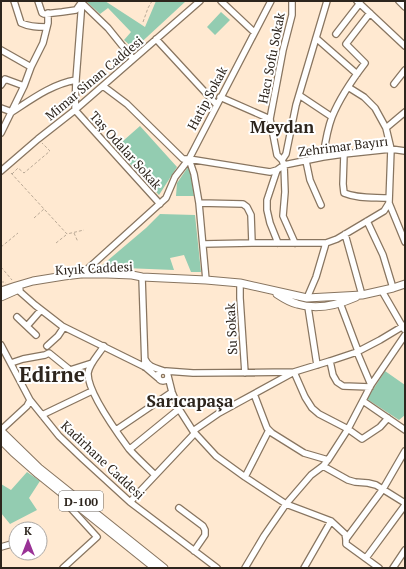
<svg xmlns="http://www.w3.org/2000/svg" width="406" height="569" viewBox="0 0 406 569" font-family="'PT Serif',serif">
  <style>
    .green { fill: #93ccb1 }
    .lines { fill: none; stroke-linecap: round; stroke-linejoin: round }
    .minor-casing { stroke: #887560; stroke-width: 8 }
    .major-casing { stroke: #887560; stroke-width: 9 }
    .path { stroke: #baa996; stroke-width: 1; stroke-dasharray: 3 2; stroke-linecap: butt }
    .minor { stroke: #fff; stroke-width: 5.5 }
    .major { stroke: #fff; stroke-width: 7 }
    .labels { text-anchor: middle; dominant-baseline: central; stroke-width: 4; stroke-linejoin: round; paint-order: stroke }
    .shield { fill: #fff; stroke: #6c6661; stroke-width: 1 }
    .shield-label { font-size: 12px; font-weight: bold; fill: #2d251d }
    .street-label { font-size: 13px; fill: #2d251d; stroke: #fff }
    .district-label { font-size: 17px; font-weight: bold; fill: #2d251d; stroke: #fff }
    .town-label { font-size: 21px; font-weight: bold; fill: #2d251d; stroke: #fff }
  </style>
  <rect width="100%" height="100%" fill="#ffe9d1"/>
  <path class="green" d="M86,1H105L145,27L156,1H186L134,49L124,40L131,32L108,8L100,14Z
    M221,12L230,20L215,35L207,27Z
    M140,126L177,167L159,195L115,148Z
    M188,167L190,171L194,196H176L177,183Z
    M160,214L195,215L201,272H191L184,255L170,258L174,270L100,267L146,228Z
    M385,371L405,385V415L399,420L367,399Z
    M27,472L40,481L29,498L37,510L10,524L1,513V484L11,490Z"/>
  <g class="lines">
    <defs>
      <path id="minor" d="M14,1L21,23C29,27 38,27 47,27
        M38,1L42,13L44,14L62,12L76,10L81,3
        M82,1L76,80L75,110L160,204
        M221,1L254,32
        M292,1V15L283,50L270,119L277,155L282,160L284,165L285,192L283,216L295,243
        M357,1L405,46
        M399,1L405,7
        M82,3L108,28L133,59
        M336,34L360,3
        M316,38L357,74
        M156,39L216,104
        M1,50L31,67
        M394,84L405,70
        M1,85L5,79L24,86
        M103,86L127,104L183,159H189L270,172L277,170
        M299,95L332,117
        M220,97L270,119
        M1,108L12,112
        M12,112C32,99 52,84 76,80
        M386,128L405,112
        M1,133L24,86L31,67L43,43L48,23V13
        M344,154L343,184L344,193C358,199 374,197 389,198
        M323,157C325,144 327,130 332,117C340,97 352,80 365,63L346,44L370,13
        M189,159L194,174L199,203L206,280
        M282,160L286,154L296,105L327,1
        M306,161L310,180L321,205
        M1,171L38,139L75,110L200,1
        M199,203L243,204L247,207L251,215L252,243
        M389,203L405,242
        M367,221L383,255L393,288
        M345,234L362,295
        M278,243L270,223L267,210V200L277,170L284,165L323,157L344,154L391,149L405,151
        M203,244L252,243H326L337,239L384,211L389,203L391,149L386,128L375,108L364,97L348,87
        M82,274L166,198L175,177L189,159L271,1
        M142,277L145,367
        M240,283V298L245,373
        M18,290L35,305L62,326L145,367L158,378
        M382,291L404,329
        M307,298L316,277L326,243
        M340,303L358,351
        M308,307L317,365
        M17,317L36,335
        M27,326L41,310
        M1,345L30,400L59,436L83,459L130,502L217,568
        M47,346L58,336L64,327
        M104,346C99,354 89,364 88,373C87,392 118,434 129,449C137,458 147,467 155,475
        M357,352L371,385
        M145,359C149,368 156,368 164,371
        M330,361L333,375L337,382L343,386L370,387
        M11,363L23,359L45,355L49,353L70,370L92,363
        M158 376a5 5 0 1 1 10 0a5 5 0 1 1-10 0Z
        M166,371L193,373L294,372L305,397L312,408L319,414L348,429L362,439L380,427L388,418
        M168,376L172,392L179,409L193,431L216,456L245,477L286,504L331,521L345,534L346,539V544L379,568
        M254,394L267,428L272,433L304,453L328,460
        M363,401L405,430
        M42,415L92,391
        M1,430L27,406L30,400
        M116,430L172,392
        M193,431L219,413L294,372L330,361L357,352L380,340L405,325
        M130,449L179,409
        M323,466L348,480L355,482L368,483L376,485L405,503
        M245,477L269,430
        M130,502L195,433
        M179,508L203,526L205,530V535L194,551
        M346,539L383,489L405,451
        M1,547L15,543
        M366,558L405,505
        M63,568L97,537L66,503
        M245,568L264,536L286,504L311,475L323,466L328,460L348,429L371,385L405,335
        M304,568L331,521
        M393,568L405,550"/>
      <path id="major" d="M1,291L16,286L33,281L64,276L81,274H107L132,275L142,277L206,280L240,283L307,298L362,295L393,288L405,284
        M277,294C283,298 289,302 297,304C316,310 338,305 356,297
        M1,297L19,289
        M1,431L39,468L164,568
        M1,440L13,452L38,474L155,568"/>
    </defs>
    <use href="#minor" class="minor-casing"/>
    <use href="#major" class="major-casing"/>
    <path class="path" d="M143,22L148,8L152,1
      M11,173L67,234L84,230
      M12,174L18,168L24,173L50,151L42,143
      M1,180L2,181
      M34,218L44,209
      M74,233L78,242
      M56,243L66,235
      M1,247L18,233
      M1,267L12,280
      M1,282H4L6,283"/>
    <use href="#minor" class="minor"/>
    <use href="#major" class="major"/>
  </g>
  <g class="labels">
    <rect class="shield" x="59" y="491" width="44" height="20" rx="3"/>
    <g class="shield-label">
      <text x="81" y="501">D-100</text>
    </g>
    <g class="street-label">
      <text transform="translate(271 58) rotate(-79)">Hacı Sofu Sokak</text>
      <text transform="translate(94 78) rotate(-40)">Mimar Sinan Caddesi</text>
      <text transform="translate(207 98) rotate(-62)">Hatip Sokak</text>
      <text transform="translate(343 146) rotate(-7)">Zehrimar Bayırı</text>
      <text transform="translate(126 150) rotate(48)">Taş Odalar Sokak</text>
      <text transform="translate(94 268) rotate(-3)">Kıyık Caddesi</text>
      <text transform="translate(231 329) rotate(-93)">Su Sokak</text>
      <text transform="translate(103 460) rotate(43)">Kadirhane Caddesi</text>
    </g>
    <g class="district-label">
      <text x="282" y="126">Meydan</text>
      <text x="190" y="400">Sarıcapaşa</text>
    </g>
    <g class="town-label">
      <text x="52" y="374">Edirne</text>
    </g>
  </g>
  <rect width="406" height="569" fill="none" stroke="#2d251d" stroke-width="4"/>
  <g transform="translate(28 541)"><circle r="19" fill="#ffffff" stroke="#aba8a5"/>
  <path d="M0-3L7 15L0 10L-7 15Z" fill="#993296"/>
  <text y="-6" font-size="11" font-weight="bold" text-anchor="middle" fill="#2d251d">K</text>
  </g>
</svg>
